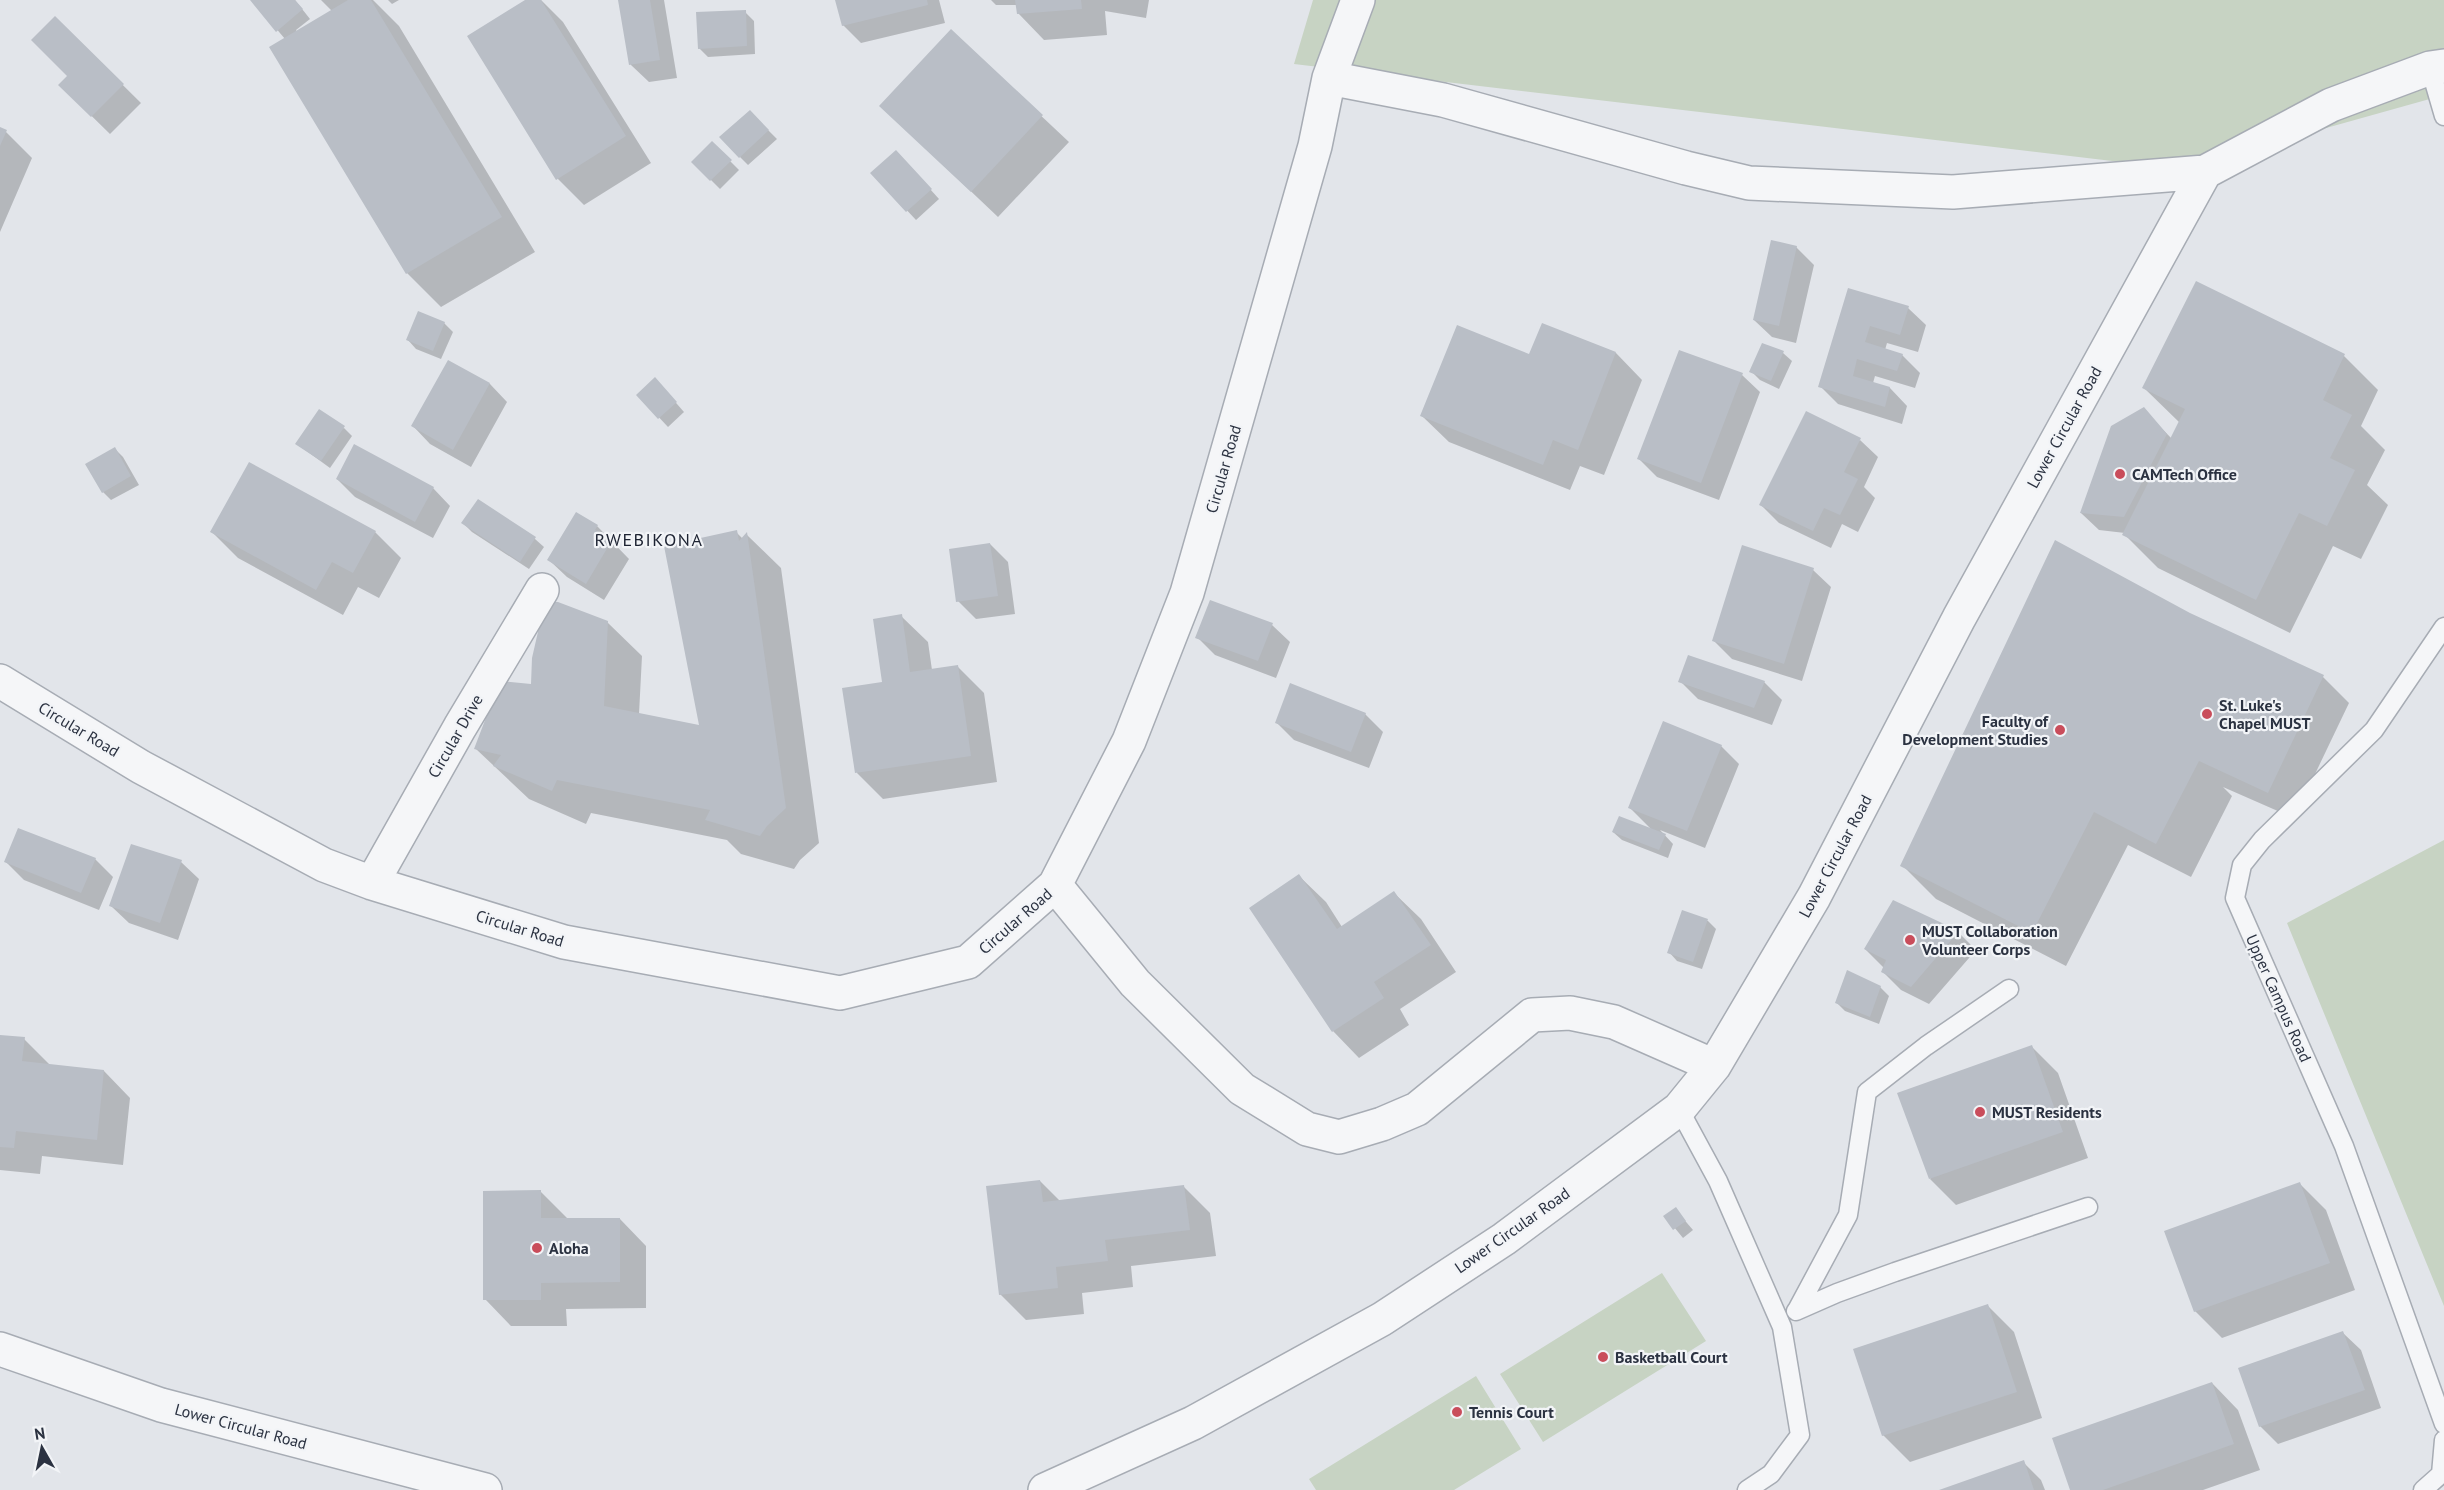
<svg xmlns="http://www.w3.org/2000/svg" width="2444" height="1490" viewBox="0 0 2444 1490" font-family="'PT Sans',sans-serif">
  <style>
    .green { fill: #c7d3c3 }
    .shadow { fill: #0003 }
    .building { fill: #b9bec6 }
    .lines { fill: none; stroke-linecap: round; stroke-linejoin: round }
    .lane-casing { stroke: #a7acb4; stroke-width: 21 }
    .street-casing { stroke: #a7acb4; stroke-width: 36 }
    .lane { stroke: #f5f6f8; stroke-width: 18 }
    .street { stroke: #f5f6f8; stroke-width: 33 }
    .poi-dot { fill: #c94d5b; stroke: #f2f4f7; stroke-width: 2 }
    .labels { text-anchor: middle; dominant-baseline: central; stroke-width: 4.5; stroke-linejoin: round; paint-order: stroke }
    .street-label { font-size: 16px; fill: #2b3241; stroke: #f2f4f7 }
    .poi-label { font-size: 16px; font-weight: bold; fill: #2b3241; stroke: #f2f4f7; text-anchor: start }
    .neighbourhood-label { font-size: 18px; letter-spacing: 1.5px; fill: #1d2332; stroke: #f2f4f7 }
  </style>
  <rect width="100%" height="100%" fill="#e2e5ea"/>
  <path class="green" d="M1313,0H2444V95L2180,169L1294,64Z
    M2444,840V1306L2287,923Z
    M1662,1273L1706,1341L1543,1442L1500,1374Z
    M1476,1376L1521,1449L1454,1490H1316L1309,1479Z"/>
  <path class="shadow" d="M252,0H295L310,19L296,30L297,32L332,11L321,0H373L399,26L535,252L441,307L407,273L285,39Z
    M388,0H399L392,4Z
    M528,0H541L563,22L651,163L584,205L558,179Z
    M620,0H664L677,78L649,82L631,65Z
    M837,0H939L945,23L861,43L843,25Z
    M991,0H1149L1146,18L1105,11L1107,35L1044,40L1018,13L1017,5H996Z
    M745,12L754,21L755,54L708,57L699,48Z
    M55,18L141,103L110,134L60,85L69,76Z
    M951,31L1069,142L998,217L881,106Z
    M750,112L777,139L748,165L740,157Z
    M0,129L6,132L32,158L0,232Z
    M712,143L739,170L720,189L693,162Z
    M904,160L939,199L916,220L872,173Z
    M1796,247L1814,265L1796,343L1772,337L1754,320Z
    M1849,290L1908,308L1926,325L1918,352L1887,343L1885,350L1902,355L1920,373L1915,388L1875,376L1873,383L1890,388L1907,406L1902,424L1838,404L1820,386Z
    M444,323L453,332L441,359L416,349L408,340Z
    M1763,345L1783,353L1792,361L1779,389L1760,380L1751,371Z
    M1616,353L1642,380L1604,475L1580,466L1570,490L1449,442L1422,416L1530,356Z
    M2344,356L2378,390L2361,426L2385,450L2367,485L2388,505L2361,559L2333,546L2290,633L2158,568L2124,534L2125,533L2099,530L2081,513L2143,409L2172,439L2180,423L2144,388Z
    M449,362L490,384L507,402L471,467L430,444L413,426Z
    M1742,375L1760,392L1719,500L1657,477L1639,459Z
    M663,388L684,412L668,427L638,395Z
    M344,428L352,436L330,468L297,444Z
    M1860,440L1878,457L1864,487L1875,498L1858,532L1842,524L1831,548L1779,523L1761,505Z
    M115,449L123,457L139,485L111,500L103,492Z
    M337,479L433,488L450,506L433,538L355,497Z
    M478,501L535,539L544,547L529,569L472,532L463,523Z
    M597,526L629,559L604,600L567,577L549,560Z
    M212,532H375L401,558L379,598L358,587L343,615L238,558Z
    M736,532L743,539L747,535L781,568L819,843L800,860L794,869L741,854L727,840L591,813L586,824L529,799L476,749L532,686L607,622L642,656L639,714L701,727Z
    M990,544L1008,562L1015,614L976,619L958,601Z
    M1813,570L1831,587L1802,681L1732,659L1714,641Z
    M2189,614L2323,677L2349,703L2294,818L2223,787L2232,796L2191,877L2128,845L2066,966L1936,899L1902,865Z
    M901,616L928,642L932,670L958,667L984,693L997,782L883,799L857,773Z
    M1272,625L1290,642L1276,678L1215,655L1197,637Z
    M1680,681L1764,682L1782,700L1772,725L1698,699Z
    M1365,714L1383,732L1369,768L1294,740L1276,722Z
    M1721,746L1739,764L1705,848L1660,830L1673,844L1668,858L1622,840L1613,832L1652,830L1629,807Z
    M95,859L113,877L99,910L24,880L6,862Z
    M181,862L199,879L178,940L129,923L111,906Z
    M1299,876L1326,902L1342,927L1394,893L1421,919L1456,972L1400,1009L1409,1025L1359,1058L1333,1031Z
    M1683,912L1708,921L1716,929L1702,969L1677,961L1669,952Z
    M1958,932L1976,950L1929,1004L1901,990L1883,972V967L1865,949Z
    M1880,987L1889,996L1879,1024L1845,1011L1836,1002Z
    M0,1036L24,1039L51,1066L104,1071L130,1098L123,1165L42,1156L40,1174L0,1170Z
    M2032,1047L2058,1073L2088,1158L1956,1205L1930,1179Z
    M1040,1181L1060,1201L1184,1187L1210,1213L1216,1256L1131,1266L1133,1287L1082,1293L1084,1314L1026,1320L1000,1294Z
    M2300,1184L2326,1210L2355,1290L2222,1338L2195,1311Z
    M541,1192L567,1218L620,1219L646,1246V1308L566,1309L567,1326H511L485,1299Z
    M1675,1209L1693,1230L1683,1238L1665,1216Z
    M1988,1306L2014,1332L2042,1418L1910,1462L1883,1435Z
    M2343,1333L2361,1350L2381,1408L2278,1444L2260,1426Z
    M2212,1383L2238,1410L2260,1470L2203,1490H2072Z
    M2023,1462L2041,1480L2045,1490H1943Z"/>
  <path class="building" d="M250,0H295L303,9L276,32Z
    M348,0H371L502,217L406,274L269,47Z
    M525,0H541L626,136L556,180L467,36Z
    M618,0H650L660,60L629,65Z
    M835,0H927L928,5L842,26Z
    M1015,0H1081L1082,9L1017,14Z
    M746,10L747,46L698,49L696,12Z
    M55,16L124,84L91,117L58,85L67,76L31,40Z
    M951,29L1043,115L971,192L879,106Z
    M750,110L769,130L739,158L719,137Z
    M0,127L7,130L0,146Z
    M712,141L732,160L710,181L691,162Z
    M896,150L932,189L906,212L870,173Z
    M1771,240L1797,246L1779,326L1753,320Z
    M2196,281L2345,354L2323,400L2352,415L2330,458L2355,470L2327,526L2299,513L2256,600L2122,535L2185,409L2142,388Z
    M1848,288L1909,306L1900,335L1870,326L1865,342L1903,354L1897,371L1857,359L1853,376L1890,387L1885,407L1818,387Z
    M418,311L445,322L433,351L406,340Z
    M1542,323L1616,352L1578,450L1553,440L1543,465L1420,416L1457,325L1529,354Z
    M1762,343L1784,351L1771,381L1749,372Z
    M1679,350L1743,373L1701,483L1637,459Z
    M448,360L490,383L453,450L411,426Z
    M655,377L677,402L658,419L636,395Z
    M2144,407L2167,434L2124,517L2080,513L2111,426Z
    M319,409L345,426L321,461L295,444Z
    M1806,411L1861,438L1844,472L1858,479L1840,515L1824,508L1813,531L1759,505Z
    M354,444L434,487L415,522L336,479Z
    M115,447L131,476L102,493L85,464Z
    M249,462L376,531L353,573L332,562L316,590L210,532Z
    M478,499L536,537L520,562L461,523Z
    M576,512L598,525L595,530L612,540L586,584L547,560Z
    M737,530L739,541L747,532L786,808L767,826L760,836L705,820L710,810L557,780L552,791L493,766L501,755L474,749L500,681L531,684L532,658L545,601L558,602L608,621L604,706L699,725L664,546Z
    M2055,540L2190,613L2324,675L2268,793L2199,761L2156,844L2094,812L2032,933L1900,866Z
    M990,543L998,596L956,602L949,549Z
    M1742,545L1814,568L1784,664L1712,641Z
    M1210,600L1273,623L1258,661L1195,638Z
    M902,614L910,672L958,665L971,756L855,773L842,688L882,682L873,619Z
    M1688,655L1765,681L1754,708L1678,682Z
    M1290,683L1366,713L1351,752L1275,723Z
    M1663,721L1722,745L1687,831L1628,808Z
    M1619,816L1666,834L1659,850L1612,832Z
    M18,828L96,858L81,893L4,862Z
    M131,844L182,860L160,923L109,906Z
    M1299,874L1337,929L1394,891L1431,945L1374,982L1384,998L1332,1032L1249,908Z
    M1893,900L1959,931L1911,987L1881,972L1886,960L1864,949Z
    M1682,910L1708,919L1693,962L1667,953Z
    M1847,970L1881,986L1870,1017L1835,1003Z
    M0,1035L25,1037L22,1061L104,1070L97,1140L16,1131L14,1148L0,1147Z
    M2032,1045L2063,1132L1929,1179L1897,1093Z
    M1040,1180L1043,1202L1184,1185L1190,1230L1105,1240L1108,1261L1056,1267L1058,1288L999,1295L986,1186Z
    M2300,1182L2330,1263L2194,1312L2164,1231Z
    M541,1190V1218H620V1282L541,1283V1300H483V1191Z
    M1676,1207L1686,1221L1673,1230L1663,1216Z
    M1988,1304L2017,1392L1882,1436L1853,1349Z
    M2343,1331L2365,1390L2259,1427L2238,1368Z
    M2212,1382L2234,1444L2103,1490H2070L2052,1438Z
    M2024,1460L2034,1490H1939Z"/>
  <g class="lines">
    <defs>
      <path id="lane" d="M2430,68L2444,116
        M2444,627L2374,730L2262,840L2242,865L2235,898L2344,1146L2444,1424
        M1679,1109L1718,1181L1782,1327L1800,1435L1771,1474L1747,1490
        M1797,1310L1848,1215L1867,1092L1926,1046L2009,989
        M1796,1311L1837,1293L1895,1272L2088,1207
        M2423,1490L2441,1474L2444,1440"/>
      <path id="street" d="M1329,78L1443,100L1686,168L1749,183L1953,192L2205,172
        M0,681L141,767L324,865L372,883L564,942L840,993L968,962L1055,885L1129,741L1187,593L1315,146L1329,78L1358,0
        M372,883L460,727L542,590
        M1055,885L1135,983L1242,1089L1307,1129L1339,1137L1382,1124L1417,1109L1532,1015L1570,1013L1614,1022L1714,1066
        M0,1349L161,1405L485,1490
        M1045,1490L1193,1423L1382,1319L1504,1239L1679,1109L1714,1066L1814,897L1959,618L2205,172L2331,105L2430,68L2444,66"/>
    </defs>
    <use href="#lane" class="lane-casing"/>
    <use href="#street" class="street-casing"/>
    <use href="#lane" class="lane"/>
    <use href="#street" class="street"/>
  </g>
  <g class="poi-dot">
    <circle cx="2120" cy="474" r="6"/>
    <circle cx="2207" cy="714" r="6"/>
    <circle cx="2060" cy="730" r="6"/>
    <circle cx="1910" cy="940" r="6"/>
    <circle cx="1980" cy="1112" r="6"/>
    <circle cx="537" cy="1248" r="6"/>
    <circle cx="1603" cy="1357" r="6"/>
    <circle cx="1457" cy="1412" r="6"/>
  </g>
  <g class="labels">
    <g class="street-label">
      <text transform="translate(2064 427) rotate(-61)">Lower Circular Road</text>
      <text transform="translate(1223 469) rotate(-74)">Circular Road</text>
      <text transform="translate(79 729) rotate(31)">Circular Road</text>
      <text transform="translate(455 736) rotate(-60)">Circular Drive</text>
      <text transform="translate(1835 856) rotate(-62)">Lower Circular Road</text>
      <text transform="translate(1015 921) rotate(-41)">Circular Road</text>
      <text transform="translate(520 928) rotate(17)">Circular Road</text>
      <text transform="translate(2279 998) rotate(66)">Upper Campus Road</text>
      <text transform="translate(1512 1230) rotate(-35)">Lower Circular Road</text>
      <text transform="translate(241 1426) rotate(15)">Lower Circular Road</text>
    </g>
    <g class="poi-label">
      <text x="2132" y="474">CAMTech Office</text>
      <text x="2219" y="705">St. Luke's<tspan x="2219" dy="18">Chapel MUST</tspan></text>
      <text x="2048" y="721" text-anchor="end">Faculty of<tspan x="2048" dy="18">Development Studies</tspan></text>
      <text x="1922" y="931">MUST Collaboration<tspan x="1922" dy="18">Volunteer Corps</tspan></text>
      <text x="1992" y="1112">MUST Residents</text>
      <text x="549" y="1248">Aloha</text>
      <text x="1615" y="1357">Basketball Court</text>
      <text x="1469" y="1412">Tennis Court</text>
    </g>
    <g class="neighbourhood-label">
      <text x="649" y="539">RWEBIKONA</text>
    </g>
  </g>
  <g transform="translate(42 1448) rotate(351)" stroke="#f2f4f7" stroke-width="4.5" paint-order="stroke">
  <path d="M0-4.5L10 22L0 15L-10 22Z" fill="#2b3241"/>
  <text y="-9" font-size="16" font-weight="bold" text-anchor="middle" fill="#2b3241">N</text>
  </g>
</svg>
